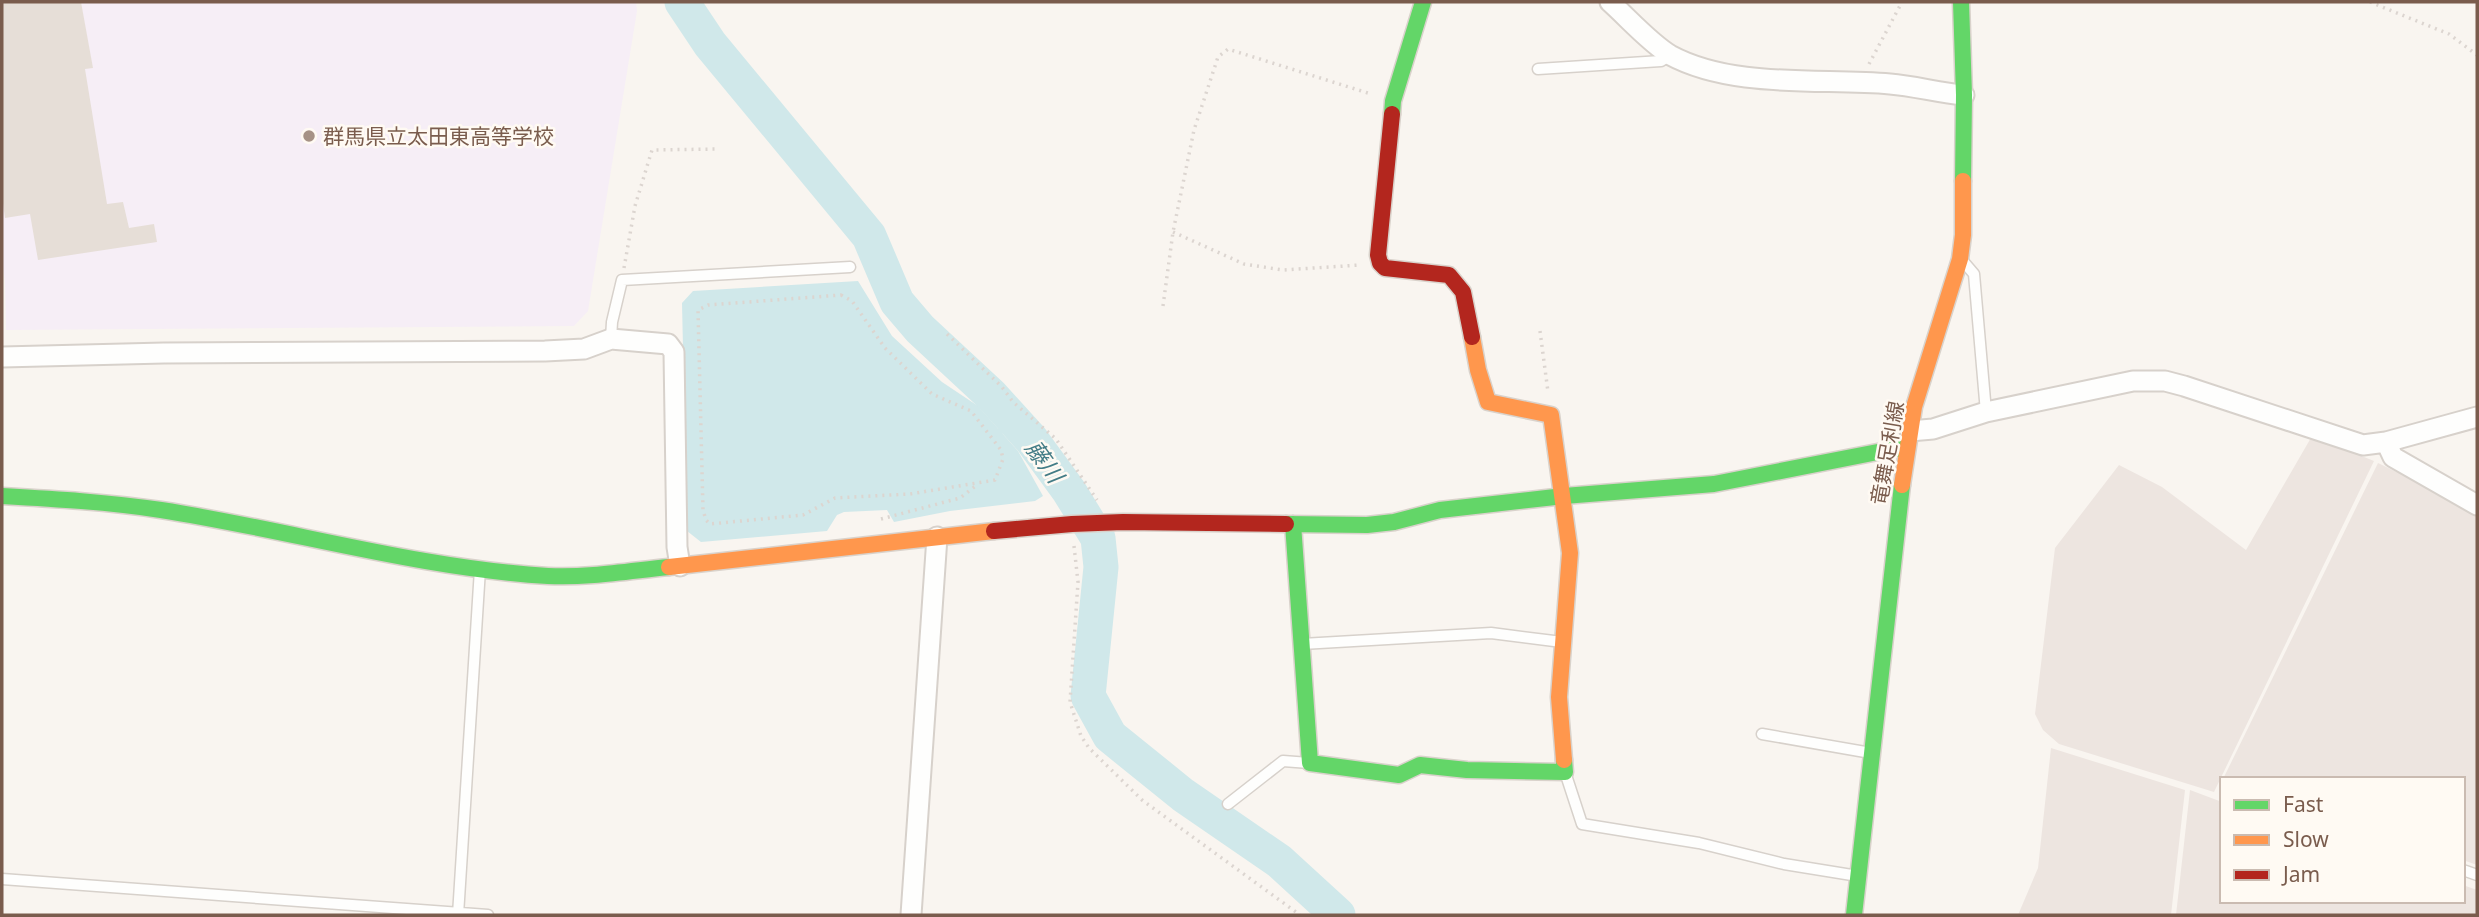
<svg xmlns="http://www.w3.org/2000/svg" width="2479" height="917" viewBox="0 0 2479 917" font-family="'Noto Sans','Noto Sans JP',sans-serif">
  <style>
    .industrial { fill: #ede5e0 }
    .education { fill: #f6eef6 }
    .water { fill: #d0e8ea }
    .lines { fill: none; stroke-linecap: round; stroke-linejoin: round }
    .stream { stroke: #d0e8ea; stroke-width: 6 }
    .river { stroke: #d0e8ea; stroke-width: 35 }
    .building { fill: #e6ded7 }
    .lane-casing { stroke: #d7d1cb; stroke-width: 13 }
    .street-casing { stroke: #d7d1cb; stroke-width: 23 }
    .fast-casing { stroke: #d9d2cb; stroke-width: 19 }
    .slow-casing { stroke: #d9d2cb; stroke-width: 19 }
    .jam-casing { stroke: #d9d2cb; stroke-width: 19 }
    .path { stroke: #dcd5d0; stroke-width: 3.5; stroke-dasharray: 2 5; stroke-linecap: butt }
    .lane { stroke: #fefefd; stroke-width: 10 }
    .street { stroke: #fefefd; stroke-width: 19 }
    .fast { stroke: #63d668; stroke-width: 16 }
    .slow { stroke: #ff974d; stroke-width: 16 }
    .jam { stroke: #b3261e; stroke-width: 16 }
    .poi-dot { fill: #a69286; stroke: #fffaf3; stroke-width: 2.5 }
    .labels { text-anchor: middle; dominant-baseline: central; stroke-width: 5; stroke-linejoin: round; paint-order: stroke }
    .poi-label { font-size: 21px; fill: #7a5c4d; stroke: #fffaf3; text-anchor: start }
    .street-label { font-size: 21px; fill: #7a5c4d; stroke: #fffaf3 }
    .water-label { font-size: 23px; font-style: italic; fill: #437c86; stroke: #fffaf3 }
  </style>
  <rect width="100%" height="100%" fill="#f9f5f0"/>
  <path class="industrial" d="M2312,436L2374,461L2214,792L2059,744L2043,730L2035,714L2055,548L2119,465L2162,487L2246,550Z
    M2378,463L2477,511V865L2463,860V779L2224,777Z
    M2051,748L2185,790L2171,915H2018L2038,868Z
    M2190,790L2222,802V901H2463V885L2477,890V915H2176Z"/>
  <path class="education" d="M2,2H636L637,11L588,311L574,326L6,330L5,282L2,260Z"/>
  <path class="water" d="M858,281L892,336L942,382L978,406L1018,451L1043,496L1035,501L950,511L894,522L887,510L844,512L837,515L827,531L701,542L687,531L682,303L693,291Z"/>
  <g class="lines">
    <path class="stream" d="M995,434L1015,423
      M1057,492L1069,491"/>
    <path class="river" d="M682,2L710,44L869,236L897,302L920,329L991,395L1031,439L1069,491L1098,538L1101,567L1088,696L1110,736L1183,795L1279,861L1338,915"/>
  </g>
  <path class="building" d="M2,2H81L93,68L85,69L107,204L123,202L129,228L154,224L157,242L38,260L30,214L5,218L2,196Z"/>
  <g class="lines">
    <defs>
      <path id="lane" d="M1538,69L1661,61L1670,55
        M1962,260L1974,274L1986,412
        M611,339L612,322L622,280L850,267
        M1302,644L1491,633L1562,642
        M1762,734L1871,753
        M1565,772L1582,824L1699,843L1784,864L1858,876
        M1228,804L1283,761L1309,763
        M2463,870L2477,875
        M2,879L488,915
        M458,915L480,569"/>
      <path id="street" d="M1610,2C1628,18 1650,43 1670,55C1733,89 1820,78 1890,84C1915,86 1939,93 1964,95
        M2,357L164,353L545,351L584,349L611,339L668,344L674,352L677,547L680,566
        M1910,431L1933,429L1986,412L2133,381H2165L2184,386L2363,445L2386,442L2477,417
        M2386,442L2393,457L2477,505
        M911,915L937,537"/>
      <path id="fast" d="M1961,2L1964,95L1963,181
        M1392,114L1393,101L1423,2
        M2,496C55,499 108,502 161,510C290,530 417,568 548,576C588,578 629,571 669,567
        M1286,524L1367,525L1394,522L1440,510L1564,496L1714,484L1893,449H1906
        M1293,524L1310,763L1399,775L1420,765L1467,770L1565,772L1564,760
        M1854,915L1902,485"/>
      <path id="slow" d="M1472,337L1478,370L1488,402L1551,415L1570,553L1559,697L1564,760
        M1902,485L1914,407L1960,259L1963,235V181
        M669,567L994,531"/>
      <path id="jam" d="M1392,114L1378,255L1380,263L1385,268L1449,275L1463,292L1472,337
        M994,531L1072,524L1123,522L1286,524"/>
    </defs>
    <use href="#lane" class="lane-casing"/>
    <use href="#street" class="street-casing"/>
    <use href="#fast" class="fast-casing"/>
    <use href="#slow" class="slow-casing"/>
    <use href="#jam" class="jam-casing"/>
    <path class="path" d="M2370,2L2449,34L2477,55
      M1869,64L1902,2
      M1173,232L1244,264L1283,270L1360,265
      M624,268L635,206L652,150L716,149
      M841,295L852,301L885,348L932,394L971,411L1001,450L1003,459L995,480L910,494L835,498L803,515L710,524L706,520L703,510L698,310L708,305Z
      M1163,306L1173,232L1194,130L1218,57L1228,49L1371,94
      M1540,331L1548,392
      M947,334L1002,387L1013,402L1056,439L1097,500
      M881,519L960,498L978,484
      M1074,546L1078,582L1070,702L1081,736L1089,748L1142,800L1300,915"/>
    <use href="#lane" class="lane"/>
    <use href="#street" class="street"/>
    <use href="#fast" class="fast"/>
    <use href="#slow" class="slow"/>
    <use href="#jam" class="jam"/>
  </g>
  <circle class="poi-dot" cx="309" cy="136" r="7"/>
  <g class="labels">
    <g class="poi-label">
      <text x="323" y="136">群馬県立太田東高等学校</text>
    </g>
    <g class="street-label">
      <text transform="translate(1887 453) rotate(-80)">竜舞足利線</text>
    </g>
    <g class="water-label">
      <text transform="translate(1045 461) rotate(54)">藤川</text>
    </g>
  </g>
  <rect width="2479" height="917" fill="none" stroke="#7a5c4d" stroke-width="7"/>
  <rect x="2220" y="777" width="245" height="126" fill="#fffaf3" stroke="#cabbb1" stroke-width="2"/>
  <rect x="2234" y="800" width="35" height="10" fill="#63d668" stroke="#cabbb1" stroke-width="2"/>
  <text x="2283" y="812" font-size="21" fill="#7a5c4d">Fast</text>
  <rect x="2234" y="835" width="35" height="10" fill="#ff974d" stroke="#cabbb1" stroke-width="2"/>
  <text x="2283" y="847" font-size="21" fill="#7a5c4d">Slow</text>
  <rect x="2234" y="870" width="35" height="10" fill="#b3261e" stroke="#cabbb1" stroke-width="2"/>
  <text x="2283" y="882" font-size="21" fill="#7a5c4d">Jam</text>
</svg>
